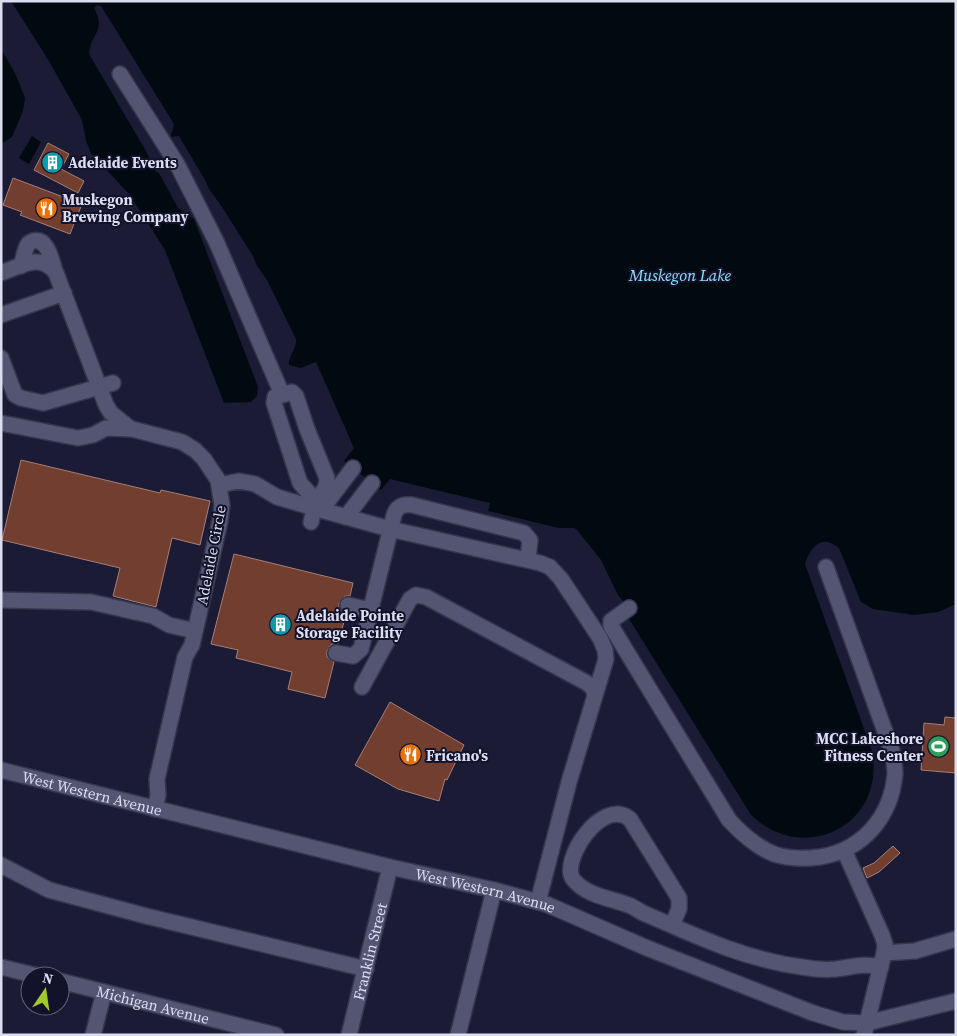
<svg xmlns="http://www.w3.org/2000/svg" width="957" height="1036" viewBox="0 0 957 1036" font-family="'Source Serif 4',serif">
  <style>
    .water { fill: #000a10 }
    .building { fill: #723e2f; stroke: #a47f75 }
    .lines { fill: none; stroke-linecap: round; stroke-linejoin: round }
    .minor-casing { stroke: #35354b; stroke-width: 18 }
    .minor { stroke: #535573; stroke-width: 15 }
    .labels { text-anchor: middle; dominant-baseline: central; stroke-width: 4; stroke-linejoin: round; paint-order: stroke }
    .poi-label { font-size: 15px; font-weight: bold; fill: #dcdef0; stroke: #12122b; text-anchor: start }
    .street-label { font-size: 15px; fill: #dcdef0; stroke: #12122b }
    .water-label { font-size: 16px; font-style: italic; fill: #91e0fa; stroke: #12122b }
  </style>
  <rect width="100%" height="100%" fill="#1b1b35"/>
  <path class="water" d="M11,1H956V604L938,612L914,615L873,609L861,602L839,548C822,533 810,547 805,564L872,751C886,825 805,866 751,815L626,614L631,611L618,595L601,560L577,530L574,528H559L488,511L490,503L390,479L381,490L344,461L354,448L316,362L301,368L289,365C288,356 297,349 296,339L267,280L257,266L253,256L222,207L209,189L205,180L179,136L172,137L171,135L174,124L101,6L97,5L94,8C107,31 90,34 89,54L146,151L156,172L159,173L178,208L194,219L258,387L257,396L251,402L224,403L165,250L129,194L91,153L86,141L82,120L49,61Z
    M1,49L15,73L25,98L23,111L12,137L1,144Z
    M32,136L41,142L29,164L19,158Z"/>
  <path class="building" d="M48,143L69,154L61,169L84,181L78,193L34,170Z
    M13,178L82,204L70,234L20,215L22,212L3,205Z
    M21,460L160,493L161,490L210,501L200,545L172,538L156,607L113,596L120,568L2,540Z
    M234,554L353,583L350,596H345L339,603V608L346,614L338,644H332L327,651V657L334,662L325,698L288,689L292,672L236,658L238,650L211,644Z
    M390,702L464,745L447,780L445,779L439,801L398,789L355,765Z
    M945,717L956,718V773L921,770L924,723L944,725Z
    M893,846L900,853L879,872L867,878L863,868L874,863Z"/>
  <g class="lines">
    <defs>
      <g id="minor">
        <path d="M120,74L177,164L216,241L282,394"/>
        <path d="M21,266C23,260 24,252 27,246C28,243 30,242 33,241C48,237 52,262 55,271"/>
        <path d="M1,273C21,266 41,252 56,273L106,405L111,413L131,429"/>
        <path d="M1,315L64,293"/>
        <path d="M1,358L15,395L21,398L43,403L113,383"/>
        <path d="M1,423L78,438L93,435L106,428L132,429L182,442L195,450L204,459L218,480L222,505L220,521L192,645L185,657L157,779L158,795L155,809"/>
        <path d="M219,485L239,481L255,484L277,497L321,510L390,529L540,563L550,567L561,579L600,638L605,650L606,659L569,782L538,902"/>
        <path d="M322,509L353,468"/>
        <path d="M346,517L372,483"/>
        <path d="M311,522L316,501L326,487L327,478L307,429L296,396L292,392L275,397L274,403L300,483L316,501"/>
        <path d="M1,600L91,602L153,616L169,625L195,631"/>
        <path d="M348,605L371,610"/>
        <path d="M629,608L611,621V626L729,820C742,834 756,847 774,854C789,859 805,859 820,857C863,850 891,817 895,774C895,766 893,758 892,751L826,567"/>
        <path d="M336,653L353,656L361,649L394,515C397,506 403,504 412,505L524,533L530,540L528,560"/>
        <path d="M362,687L410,599L416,595L426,597L587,683L593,688L595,695"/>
        <path id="s1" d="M1,770L390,867L494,890L546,904L647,948L813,1013L843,1022L867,1023L956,1001"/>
        <path d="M844,850L882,935L885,944L884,953L864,1035"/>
        <path d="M1,865L49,890L146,916L366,969"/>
        <path d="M672,925L679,909V898L630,819C602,796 560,861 573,879C587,897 612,898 631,906C637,909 642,913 648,915C698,937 747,960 802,967C813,969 825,970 836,969C853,967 863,963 881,967"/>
        <path d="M884,953L915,951L956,939"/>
        <path d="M1,967L38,976"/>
        <path id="s2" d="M60,981L276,1035"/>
        <path d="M93,1035L104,992"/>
        <path id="s3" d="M349,1035L390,867"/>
        <path d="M458,1035L494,890"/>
      </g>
    </defs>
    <use href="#minor" class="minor-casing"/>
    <use href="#minor" class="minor"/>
  </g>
  <defs>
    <symbol id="building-disc" viewBox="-11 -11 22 22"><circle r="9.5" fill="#0f9aa8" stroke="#12122b"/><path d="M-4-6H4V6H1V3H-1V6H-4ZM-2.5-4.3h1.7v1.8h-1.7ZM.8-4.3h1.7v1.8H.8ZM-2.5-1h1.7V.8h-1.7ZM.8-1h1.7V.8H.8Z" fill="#fff"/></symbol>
    <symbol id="restaurant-disc" viewBox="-11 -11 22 22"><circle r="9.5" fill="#e8710a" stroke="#12122b"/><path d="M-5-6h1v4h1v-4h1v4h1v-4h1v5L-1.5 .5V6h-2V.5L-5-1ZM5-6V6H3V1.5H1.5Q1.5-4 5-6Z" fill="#fff"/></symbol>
    <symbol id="stadium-disc" viewBox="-11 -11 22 22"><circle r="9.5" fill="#2e9e5b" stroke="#12122b"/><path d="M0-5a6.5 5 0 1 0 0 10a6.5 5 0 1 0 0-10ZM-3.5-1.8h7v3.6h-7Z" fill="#fff"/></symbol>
  </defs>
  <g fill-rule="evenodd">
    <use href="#building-disc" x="40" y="150" width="25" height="25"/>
    <use href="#restaurant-disc" x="34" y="196" width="25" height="25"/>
    <use href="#building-disc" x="268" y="612" width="25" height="25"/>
    <use href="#stadium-disc" x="926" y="734" width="25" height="25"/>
    <use href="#restaurant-disc" x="398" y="742" width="25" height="25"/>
  </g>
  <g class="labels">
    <g class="poi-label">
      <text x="68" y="162">Adelaide Events</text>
      <text x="62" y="199">Muskegon<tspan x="62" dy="17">Brewing Company</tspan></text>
      <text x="296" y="615">Adelaide Pointe<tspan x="296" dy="17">Storage Facility</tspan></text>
      <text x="923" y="738" text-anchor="end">MCC Lakeshore<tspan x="923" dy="17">Fitness Center</tspan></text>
      <text x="426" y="755">Fricano's</text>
    </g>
    <g class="street-label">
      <text transform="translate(211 555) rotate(-79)">Adelaide Circle</text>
      <text stroke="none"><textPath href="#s1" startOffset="94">West Western Avenue</textPath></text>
      <text stroke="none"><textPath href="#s1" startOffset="499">West Western Avenue</textPath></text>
      <text stroke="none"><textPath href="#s3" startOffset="86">Franklin Street</textPath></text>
      <text stroke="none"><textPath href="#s2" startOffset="96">Michigan Avenue</textPath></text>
    </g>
    <g class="water-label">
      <text x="680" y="275">Muskegon Lake</text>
    </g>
  </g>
  <rect width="957" height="1036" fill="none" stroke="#dcdef0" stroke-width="5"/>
  <g transform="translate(45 991) rotate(13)"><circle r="24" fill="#12122b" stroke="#63647a"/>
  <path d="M0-4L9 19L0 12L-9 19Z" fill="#a1c92a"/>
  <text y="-8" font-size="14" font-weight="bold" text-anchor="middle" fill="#dcdef0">N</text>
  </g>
</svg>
